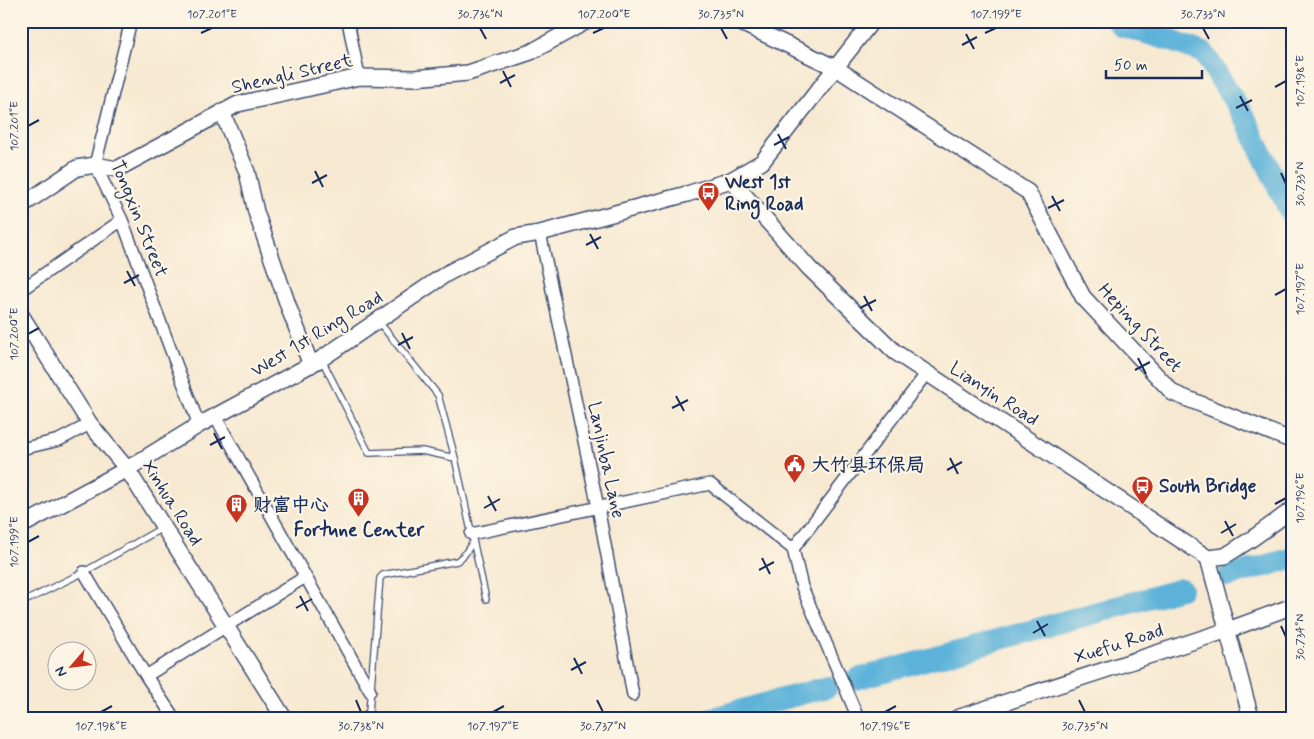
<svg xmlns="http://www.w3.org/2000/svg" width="1314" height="739" viewBox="0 0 1314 739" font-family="Mynerve,'LXGW WenKai TC',sans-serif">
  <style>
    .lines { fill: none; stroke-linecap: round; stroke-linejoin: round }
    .river { stroke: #5cb2d9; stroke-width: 22 }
    .lane-casing { stroke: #3c4b6f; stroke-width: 8 }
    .street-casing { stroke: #3c4b6f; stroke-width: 14 }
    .secondary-casing { stroke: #3c4b6f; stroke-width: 18 }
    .lane { stroke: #fff; stroke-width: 5.5 }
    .street { stroke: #fff; stroke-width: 11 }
    .secondary { stroke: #fff; stroke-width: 15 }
    .ticks { fill: none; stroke: #1b2f5e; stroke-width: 2 }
    .labels { text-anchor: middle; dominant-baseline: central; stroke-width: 4.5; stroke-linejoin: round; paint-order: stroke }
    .street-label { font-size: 19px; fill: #1b2f5e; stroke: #fcf5e5 }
    .poi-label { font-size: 19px; font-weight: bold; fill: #1b2f5e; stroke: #fcf5e5; text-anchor: start }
    .neatline { fill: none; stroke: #1b2f5e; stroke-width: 2 }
    .ticks-label { font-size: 12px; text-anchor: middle; fill: #1b2f5e }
  </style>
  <rect width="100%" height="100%" fill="#fcf5e5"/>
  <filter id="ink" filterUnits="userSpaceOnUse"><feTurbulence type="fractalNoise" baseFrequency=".02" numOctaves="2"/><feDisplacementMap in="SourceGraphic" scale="10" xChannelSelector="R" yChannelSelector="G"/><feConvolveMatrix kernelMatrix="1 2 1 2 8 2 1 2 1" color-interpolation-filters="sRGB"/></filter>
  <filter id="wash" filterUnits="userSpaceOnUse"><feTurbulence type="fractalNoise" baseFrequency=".0096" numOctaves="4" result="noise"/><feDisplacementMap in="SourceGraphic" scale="20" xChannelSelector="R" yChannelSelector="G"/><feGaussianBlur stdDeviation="1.12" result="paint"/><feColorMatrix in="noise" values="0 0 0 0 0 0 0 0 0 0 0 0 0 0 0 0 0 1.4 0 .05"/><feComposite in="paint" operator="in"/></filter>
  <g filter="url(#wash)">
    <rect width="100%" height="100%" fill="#f7e9d1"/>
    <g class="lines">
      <path class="river" d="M1117,21L1122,26L1172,41L1204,53L1246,120L1293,218
        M1229,576L1293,558
        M857,679L1181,589
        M712,718L827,687"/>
    </g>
  </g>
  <g filter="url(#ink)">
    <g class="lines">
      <defs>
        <path id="lane" d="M378,321L438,395L455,458L486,599
          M322,360L369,453L422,451L455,458
          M21,603L84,572L162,528
          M360,718L369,712L380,578L383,575L457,561L464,555L473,542"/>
        <path id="street" d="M131,21L95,165L122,220L199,425
          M348,21L359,77
          M540,233L598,507L633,695
          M21,290L122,220
          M215,416L370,691
          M21,449L59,440L90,424
          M471,534L710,484L793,549L802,587L858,718
          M793,549L926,374
          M84,572L146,676
          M174,718L146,676L305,577"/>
        <path id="secondary" d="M737,21L836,68L1028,192L1083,297L1173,393L1293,441
          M222,112L247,172L256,212L290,311L311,365
          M731,180L809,268L895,352L1208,558L1251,718
          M21,206L77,168L95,165L117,169L238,104L359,77L414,78L468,73L531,52L587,21
          M21,315L90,424L127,469L284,718
          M21,526L127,469L199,425L321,359L446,274L516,237L540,233L687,194L731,180L762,162L872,21
          M1208,558L1225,556L1253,538L1293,509
          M957,718L1228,630L1293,606"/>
      </defs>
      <use href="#lane" class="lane-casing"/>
      <use href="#street" class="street-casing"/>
      <use href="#secondary" class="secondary-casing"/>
      <use href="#lane" class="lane"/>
      <use href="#street" class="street"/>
      <use href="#secondary" class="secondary"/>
    </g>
  </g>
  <path class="ticks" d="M480,28L486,39M721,28L727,39M1203,28L1209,39M201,33L212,28M593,33L604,28M985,33L996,28M966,34L974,49M962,45L977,37M503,71L511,87M500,83L515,75M1275,87L1286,81M1240,96L1248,111M1236,108L1252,100M28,126L39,120M778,134L786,149M774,145L789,137M315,171L323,187M1281,173L1286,184M312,183L327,175M1052,196L1060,211M1048,208L1064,200M590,234L598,249M586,245L601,237M127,271L135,286M124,283L139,275M1275,295L1286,289M864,296L872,311M860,308L876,300M402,333L410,349M28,334L39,328M398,345L413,337M1138,358L1146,374M1135,370L1150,362M676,396L684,411M672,408L688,400M214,433L222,449M210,445L225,437M950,458L958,474M947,470L962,462M488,496L496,511M1275,504L1286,498M484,508L500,499M1225,521L1233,536M1221,533L1236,524M28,542L39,536M762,558L770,574M759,570L774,562M300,596L308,611M296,608L312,599M1037,621L1045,636M1281,626L1286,637M1033,633L1048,624M574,658L582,674M571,670L586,662M356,700L361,712M597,700L603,712M1079,700L1085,712M101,712L112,706M493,712L504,706M885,712L896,706"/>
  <defs>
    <symbol id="bus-pin" viewBox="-11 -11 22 30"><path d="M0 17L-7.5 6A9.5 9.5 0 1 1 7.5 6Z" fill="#c8321e" stroke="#fcf5e5"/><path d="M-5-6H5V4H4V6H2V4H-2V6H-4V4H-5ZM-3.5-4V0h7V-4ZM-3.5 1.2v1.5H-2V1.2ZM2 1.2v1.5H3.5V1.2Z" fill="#fff"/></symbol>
    <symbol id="civic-pin" viewBox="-11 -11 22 30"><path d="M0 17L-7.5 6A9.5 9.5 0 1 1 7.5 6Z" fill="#c8321e" stroke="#fcf5e5"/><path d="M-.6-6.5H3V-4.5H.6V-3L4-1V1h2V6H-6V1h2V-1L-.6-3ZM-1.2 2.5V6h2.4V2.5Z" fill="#fff"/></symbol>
    <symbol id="building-pin" viewBox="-11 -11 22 30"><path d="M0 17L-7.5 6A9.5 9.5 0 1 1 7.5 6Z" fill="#c8321e" stroke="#fcf5e5"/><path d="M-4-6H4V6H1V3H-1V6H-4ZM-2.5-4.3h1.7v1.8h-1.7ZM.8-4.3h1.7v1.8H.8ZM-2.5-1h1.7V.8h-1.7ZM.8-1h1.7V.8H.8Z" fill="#fff"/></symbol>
  </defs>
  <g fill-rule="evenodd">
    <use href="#bus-pin" x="696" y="180" width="25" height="34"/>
    <use href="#civic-pin" x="782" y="452" width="25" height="34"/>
    <use href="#bus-pin" x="1130" y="474" width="25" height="34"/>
    <use href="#building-pin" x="346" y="486" width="25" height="34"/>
    <use href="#building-pin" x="224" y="492" width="25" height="34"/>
  </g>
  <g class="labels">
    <g class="street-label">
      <text transform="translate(292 74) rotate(-13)">Shengli Street</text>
      <text transform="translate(139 219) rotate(68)">Tongxin Street</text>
      <text transform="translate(1140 328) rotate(47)">Heping Street</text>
      <text transform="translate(317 334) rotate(-31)">West 1st Ring Road</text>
      <text transform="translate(994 394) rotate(33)">Lianyin Road</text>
      <text transform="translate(606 460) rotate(78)">Lanjinba Lane</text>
      <text transform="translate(172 503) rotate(58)">Xinhua Road</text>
      <text transform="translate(1119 644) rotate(-18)">Xuefu Road</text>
    </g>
    <g class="poi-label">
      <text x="725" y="182">West 1st<tspan x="725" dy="22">Ring Road</tspan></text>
      <text x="811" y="465">大竹县环保局</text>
      <text x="1159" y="486">South Bridge</text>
      <text x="253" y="505">财富中心</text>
      <text x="359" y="530" text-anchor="middle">Fortune Center</text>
    </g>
  </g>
  <rect width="1314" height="739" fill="none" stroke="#fcf5e5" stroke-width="55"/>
  <g transform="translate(72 666) rotate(242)"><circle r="24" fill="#fcf5e5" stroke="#a2a6af"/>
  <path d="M0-4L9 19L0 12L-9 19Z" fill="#c8321e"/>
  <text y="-8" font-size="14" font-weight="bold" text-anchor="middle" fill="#1b2f5e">N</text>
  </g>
  <path d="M1106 70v8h96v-8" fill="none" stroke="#1b2f5e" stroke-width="2.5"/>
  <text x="1114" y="70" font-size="15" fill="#1b2f5e" stroke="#fcf5e5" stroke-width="4" paint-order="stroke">50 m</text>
  <rect x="28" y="28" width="1258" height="684" class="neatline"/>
  <g class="ticks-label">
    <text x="212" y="18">107.201°E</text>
    <text x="480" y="18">30.736°N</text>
    <text x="604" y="18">107.200°E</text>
    <text x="721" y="18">30.735°N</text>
    <text x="996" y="18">107.199°E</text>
    <text x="1203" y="18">30.733°N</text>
    <text transform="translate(1300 81) rotate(-90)" y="4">107.198°E</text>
    <text transform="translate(14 126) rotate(-90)" y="4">107.201°E</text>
    <text transform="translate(1300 184) rotate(-90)" y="4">30.733°N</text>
    <text transform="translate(1300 289) rotate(-90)" y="4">107.197°E</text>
    <text transform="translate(14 334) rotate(-90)" y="4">107.200°E</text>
    <text transform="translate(1300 498) rotate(-90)" y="4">107.196°E</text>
    <text transform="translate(14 542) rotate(-90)" y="4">107.199°E</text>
    <text transform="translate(1300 637) rotate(-90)" y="4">30.734°N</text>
    <text x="101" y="730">107.198°E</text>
    <text x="361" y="730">30.738°N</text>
    <text x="493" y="730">107.197°E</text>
    <text x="603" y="730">30.737°N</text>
    <text x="885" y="730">107.196°E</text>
    <text x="1085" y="730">30.735°N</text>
  </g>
</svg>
